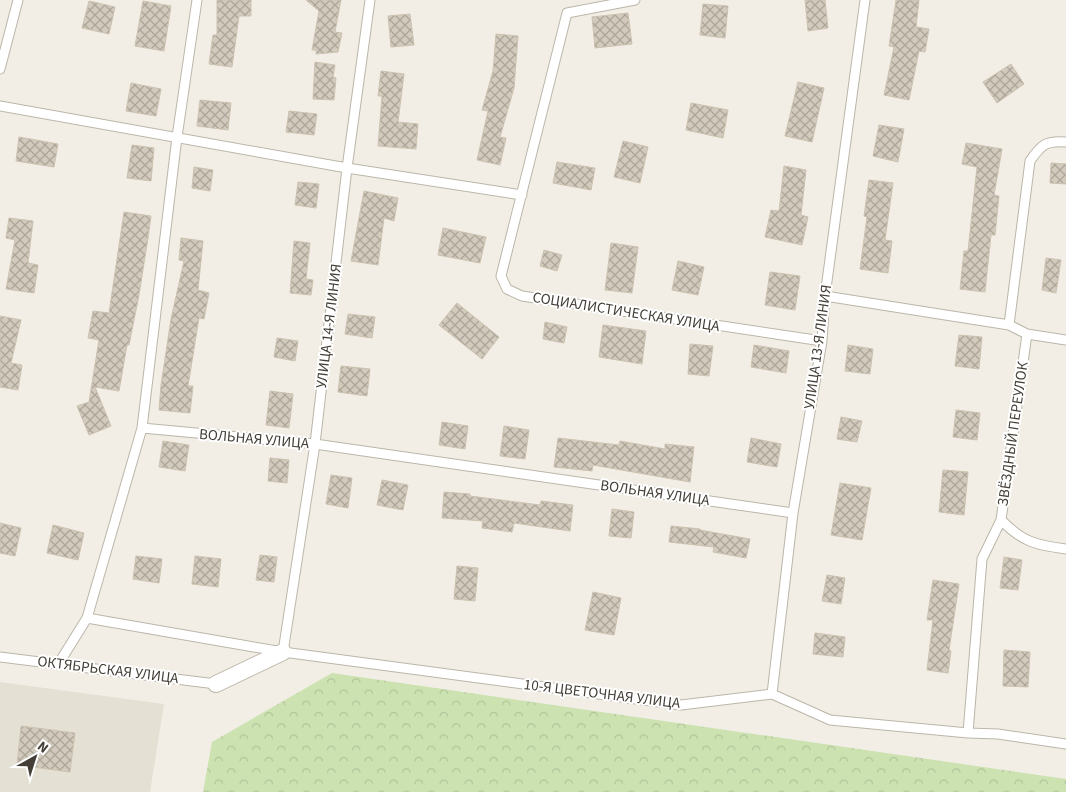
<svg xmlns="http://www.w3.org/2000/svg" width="1066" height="792" viewBox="0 0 1066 792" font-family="'Source Sans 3',sans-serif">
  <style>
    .residential { fill: #e5e0d4 }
    .forest { fill: url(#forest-crowns) }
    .building { fill: url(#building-cross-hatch); stroke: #cdc2b0 }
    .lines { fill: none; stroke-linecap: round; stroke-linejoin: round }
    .lane-casing { stroke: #bcb6a9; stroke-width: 11 }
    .street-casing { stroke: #bcb6a9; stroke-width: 18 }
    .lane { stroke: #fff; stroke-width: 9 }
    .street { stroke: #fff; stroke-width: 16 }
    .labels { text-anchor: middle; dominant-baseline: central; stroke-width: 4; stroke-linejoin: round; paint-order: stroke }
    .street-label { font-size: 15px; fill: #443e36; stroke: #fff }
  </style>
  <defs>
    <pattern id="forest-crowns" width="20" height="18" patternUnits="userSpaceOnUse" patternTransform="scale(1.25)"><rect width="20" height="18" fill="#cce3b1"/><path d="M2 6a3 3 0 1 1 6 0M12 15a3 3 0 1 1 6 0" fill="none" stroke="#b0c499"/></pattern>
    <pattern id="building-cross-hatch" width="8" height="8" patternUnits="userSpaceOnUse" patternTransform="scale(1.25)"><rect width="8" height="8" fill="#d2cabc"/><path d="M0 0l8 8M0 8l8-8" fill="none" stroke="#aca59a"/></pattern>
  </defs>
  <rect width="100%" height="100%" fill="#f2eee6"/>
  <path class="residential" d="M0,682L164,704L150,792H0Z"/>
  <path class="forest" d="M332,673L1066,779V792H203L212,742Z"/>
  <path class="building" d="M217,0H251V16H239L232,67L209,64L213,35H217Z
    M306,0H341L335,32L342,33L338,52L316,54V50H312L319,11Z
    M805,0H825L828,28L808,31Z
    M896,0H919L916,27L929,29L925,52L919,51L909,100L884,95L894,47L889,46Z
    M89,1L115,7L109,34L82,28Z
    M143,1L171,6L164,51L135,46Z
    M703,4L728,6L725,38L700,35Z
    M628,13L632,44L595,48L592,17Z
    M410,14L414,45L391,47L388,16Z
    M496,34L518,36L514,88L500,137L506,138L500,165L477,160L488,111L482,110L493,71Z
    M315,62L335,65L333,77L336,78L334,100L313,99Z
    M1011,64L1024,84L997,103L983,82Z
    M381,71L404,74L398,122L418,124L416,149L378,146L382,96H378Z
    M798,82L824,88L812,142L785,136Z
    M131,83L161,89L156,116L126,111Z
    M200,100L231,103L228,130L197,126Z
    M691,103L728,110L723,138L686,130Z
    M289,111L317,114L314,135L286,132Z
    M879,125L904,129L898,162L873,156Z
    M19,137L58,144L54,167L16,161Z
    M623,141L648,147L640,183L614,177Z
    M966,143L1002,149L994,195L999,196L995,235H991L985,292L960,289L964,251H968L977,167L962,164Z
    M132,145L154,148L151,181L127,178Z
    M557,162L595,168L591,190L553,183Z
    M1051,163L1066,164V184L1050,183Z
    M784,166L806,170L801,215L808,217L802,245L765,237L771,210L779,211Z
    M194,167L213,170L210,191L192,188Z
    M869,180L893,183L885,240L892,241L888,273L860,269L867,217L864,216Z
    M298,182L319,184L316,208L295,205Z
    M364,191L398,198L394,221L384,218L378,265L351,261Z
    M124,212L151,216L148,238L139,295L129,345H127L119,391L95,387L111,426L89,435L77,406L89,402L99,340L88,338L93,311L109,313Z
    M9,218L33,221L28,263L38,265L34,293L6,289L15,240L6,238Z
    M443,228L486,237L480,263L438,255Z
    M181,238L203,241L198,290L209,293L204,319L199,318L188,386H193L190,413L159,410L161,385L171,319L184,261L179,260Z
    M294,241L310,243L306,279L313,280L311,295L290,293Z
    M611,243L638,247L632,293L605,290Z
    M544,250L562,255L557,271L540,266Z
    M1046,258L1061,260L1056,293L1042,290Z
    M678,261L704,267L698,295L672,290Z
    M770,272L800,276L795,310L765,305Z
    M457,303L499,337L482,359L439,325Z
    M348,314L375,317L372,338L345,334Z
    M0,316L21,320L11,363L22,365L18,390L0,387Z
    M545,322L567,327L564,343L543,339Z
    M603,325L646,331L642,364L599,357Z
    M959,335L982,337L979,369L955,366Z
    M277,338L298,341L295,361L274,357Z
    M690,344L713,346L709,376L688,374Z
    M754,345L789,351L786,373L751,367Z
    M848,345L873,349L870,374L845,371Z
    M341,366L370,369L367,396L338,392Z
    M270,391L293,394L289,428L266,425Z
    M956,410L980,413L977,440L953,437Z
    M841,417L862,421L857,442L837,439Z
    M442,422L468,426L465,449L439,445Z
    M504,426L529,430L525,459L500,456Z
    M558,438L619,445L620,441L665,449V444L694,447L690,482L593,465L592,471L554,467Z
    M751,438L781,444L777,467L747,462Z
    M163,441L189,445L185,471L159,467Z
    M270,458L289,460L287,483L268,481Z
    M943,470L968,472L964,515L939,512Z
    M331,475L352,478L348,508L326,504Z
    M382,480L408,485L403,510L377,505Z
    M840,483L871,488L862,540L831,535Z
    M444,492L470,494V496L540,505L541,501L573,505L570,531L514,523L512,532L482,528L483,521L442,518Z
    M612,509L634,512L631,538L609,536Z
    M0,523L21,528L15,556L0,553Z
    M53,525L84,533L78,560L47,553Z
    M671,526L700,529V530L750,539L746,558L713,552L714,547L669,542Z
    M260,555L277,557L274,582L256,580Z
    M136,556L162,559L159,583L133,579Z
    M195,556L221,559L218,587L192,584Z
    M1004,557L1022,560L1018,590L1000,588Z
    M457,566L478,568L475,601L454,599Z
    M827,575L845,578L841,604L822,601Z
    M933,580L959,584L949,650L951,651L948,673L927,670L933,620H927Z
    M593,592L621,598L614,635L585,630Z
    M815,633L845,637L843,657L813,654Z
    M1004,650L1030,652L1028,687L1003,686Z
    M21,726L75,733L70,772L17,765Z"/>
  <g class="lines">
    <defs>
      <path id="lane" d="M197,0L177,137L142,428L315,444L793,513
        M635,0L567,13L501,276L507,289L522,296L822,341
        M0,69L18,0
        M0,106L347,168L522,195
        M825,296L1009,325L1027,334L1066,340
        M1009,325L1030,161C1041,145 1046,140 1066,142
        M1027,334L1001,520C1023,542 1035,545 1066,549
        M87,618L283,652L681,705L772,694L830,720L968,733L998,734L1066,744
        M283,652L315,444L347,168L370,0
        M0,657L216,684
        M59,663L87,618L142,428
        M772,694L793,513L822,341L825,296L865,0
        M968,733L982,559L1001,520"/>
      <path id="street" d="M216,684L283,652"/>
    </defs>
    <use href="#lane" class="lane-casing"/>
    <use href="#street" class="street-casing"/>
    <use href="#lane" class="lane"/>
    <use href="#street" class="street"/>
  </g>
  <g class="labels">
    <g class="street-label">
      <text transform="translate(626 312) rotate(9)">СОЦИАЛИСТИЧЕСКАЯ УЛИЦА</text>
      <text transform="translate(329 326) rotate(-83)">УЛИЦА 14-Я ЛИНИЯ</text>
      <text transform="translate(818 347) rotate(-82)">УЛИЦА 13-Я ЛИНИЯ</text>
      <text transform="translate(1013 434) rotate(-82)">ЗВЁЗДНЫЙ ПЕРЕУЛОК</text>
      <text transform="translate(254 439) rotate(5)">ВОЛЬНАЯ УЛИЦА</text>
      <text transform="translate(655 493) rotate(8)">ВОЛЬНАЯ УЛИЦА</text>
      <text transform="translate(108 670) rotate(7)">ОКТЯБРЬСКАЯ УЛИЦА</text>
      <text transform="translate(602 694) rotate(7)">10-Я ЦВЕТОЧНАЯ УЛИЦА</text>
    </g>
  </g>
  <g transform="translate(35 757) rotate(39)" stroke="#ffffff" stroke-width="4" paint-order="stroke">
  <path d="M0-4L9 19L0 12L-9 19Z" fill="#443e36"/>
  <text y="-8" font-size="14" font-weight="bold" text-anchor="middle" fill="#443e36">N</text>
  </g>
</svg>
